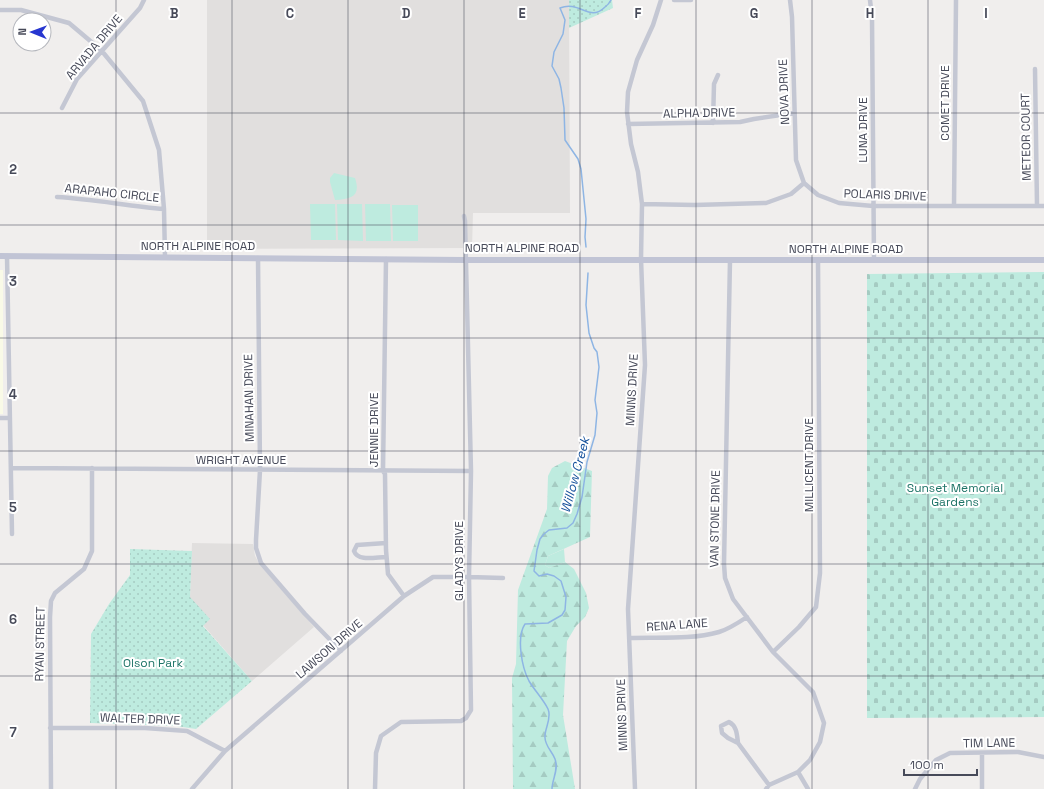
<svg xmlns="http://www.w3.org/2000/svg" width="1044" height="789" viewBox="0 0 1044 789" font-family="'Space Grotesk',sans-serif">
  <style>
    .commercial { fill: #f9fae7 }
    .education { fill: #e1dfde }
    .grass { fill: #beebdf }
    .forest { fill: url(#forest-firs) }
    .cemetery { fill: url(#cemetery-stones) }
    .park { fill: url(#park-dots) }
    .lines { fill: none; stroke-linecap: round; stroke-linejoin: round }
    .stream { stroke: #8eb5e4; stroke-width: 1.5 }
    .minor { stroke: #c4c7d3; stroke-width: 4.5 }
    .secondary { stroke: #c1c4d5; stroke-width: 6 }
    .grid { fill: none; stroke: #474a59; stroke-width: 1; stroke-opacity: 0.55 }
    .labels { text-anchor: middle; dominant-baseline: central; stroke-width: 4; stroke-linejoin: round; paint-order: stroke }
    .street-label { font-size: 12px; fill: #474a59; stroke: #fff }
    .park-label { font-size: 12px; fill: #1e7467; stroke: #fff }
    .water-label { font-size: 13px; font-style: italic; fill: #17529c; stroke: #fff }
    .grid-label { font-size: 13px; text-anchor: middle; font-weight: bold; fill: #474a59; stroke: #fff; stroke-width: 4; stroke-linejoin: round; paint-order: stroke }
  </style>
  <defs>
    <pattern id="forest-firs" width="22" height="20" patternUnits="userSpaceOnUse"><rect width="22" height="20" fill="#beebdf"/><path d="M5 1l3.5 6h-7zM16 11l3.5 6h-7z" fill="#a5cbc2"/></pattern>
    <pattern id="cemetery-stones" width="16" height="16" patternUnits="userSpaceOnUse"><rect width="16" height="16" fill="#beebdf"/><path d="M2 7V4a2 2 0 0 1 4 0v3zM10 15v-3a2 2 0 0 1 4 0v3z" fill="#a5cbc2"/></pattern>
    <pattern id="park-dots" width="8" height="8" patternUnits="userSpaceOnUse"><rect width="8" height="8" fill="#beebdf"/><path d="M2 2h.1M6 6h.1" fill="none" stroke="#a5cbc2" stroke-width="1.8" stroke-linecap="round"/></pattern>
  </defs>
  <rect width="100%" height="100%" fill="#f0eeed"/>
  <path class="commercial" d="M0,270H3V414H0Z"/>
  <path class="education" d="M207,0H569L570,213H473L472,248L207,249Z
    M192,543L253,544L255,556L260,565L314,627L252,681L203,625L190,597Z"/>
  <path class="grass" d="M334,173L355,178C361,196 352,199 335,200L330,182V178Z
    M310,204H335L336,240H311Z
    M337,204H362L363,241L338,240Z
    M365,204H390L391,241H366Z
    M392,205H418V241H393Z
    M564,549L565,562L549,568L545,565L548,556Z"/>
  <path class="forest" d="M565,461L592,471L590,537L548,556L545,565L549,568L565,562L574,569L586,593L589,608L585,617L576,626L567,641L563,715L575,789H513L512,678L516,664L518,590L547,509L548,476L552,468Z"/>
  <path class="cemetery" d="M1044,272V717L867,718V274Z"/>
  <path class="park" d="M569,0H612L613,8L569,28Z
    M130,549L192,551L190,597L210,619L203,626L252,681L196,729L176,726L90,723L91,634L109,604L130,575Z"/>
  <g class="lines">
    <path class="stream" d="M586,247L585,237L586,219L581,169L578,159L565,140L564,108L561,88L559,79L552,66L554,52L563,34L565,20L560,8C580,0 589,23 605,7C608,5 609,4 611,0
      M552,789C552,779 559,770 555,759C552,751 544,745 545,736C545,728 552,718 548,709C543,699 535,691 529,681C522,668 516,637 525,624L548,623L562,615L565,610L566,597L561,581L554,576L547,574L539,576L534,571L537,550L540,539L544,534L549,530L567,528L573,523L577,514L582,497L587,462L595,435L597,413L595,400L599,367L597,352L594,348L589,333L586,305L588,273"/>
    <path class="minor" d="M674,0H691
      M790,0L792,17L796,160L804,183L818,195L839,203L873,206H1044
      M870,0L872,18L874,260
      M0,10H21L69,23L101,50L143,101L159,150L164,209L165,257
      M1035,69L1037,206
      M62,108L77,79L140,8L144,0
      M713,123L714,84L718,75
      M628,124L740,122L754,119L794,113
      M57,197C93,199 128,206 164,209
      M642,204L695,205L766,203L791,194L804,183
      M954,206L956,0
      M7,256L12,534
      M258,258L260,470L256,540V548L261,563L305,614L341,651
      M386,259L383,471L385,474L386,550L388,574L404,596
      M730,260L724,564L725,578L733,599L773,652L813,692L824,723L820,742L810,760L798,772L769,785L766,789
      M0,418H10
      M11,468L471,471
      M386,543L357,545L354,551C358,562 376,557 386,557
      M629,638C659,637 691,640 719,632C729,629 738,623 747,617
      M773,652L799,627L816,607L820,573L818,261
      M50,728H145L187,731L225,751
      M738,743C737,735 737,726 729,722L721,726L722,733L728,738L738,743L769,785
      M982,753V789
      M798,772L808,789
      M51,789L50,617L51,601L55,593L84,569L92,551V468
      M192,789L225,751L404,596L433,577H469L503,578
      M375,789L376,753L381,736L401,722L461,721L466,718L471,710L469,577L471,471L465,221L464,216
      M635,789L628,609L645,365L641,259L642,204L638,172L631,144L627,112L628,92L637,60L653,25L661,0
      M915,789L920,779L936,760L950,753L1018,752L1044,757"/>
    <path class="secondary" d="M0,256L465,260H1044"/>
  </g>
  <path class="grid" d="M116,0V789M232,0V789M348,0V789M464,0V789M580,0V789M696,0V789M812,0V789M928,0V789M0,113H1044M0,225H1044M0,338H1044M0,451H1044M0,564H1044M0,676H1044"/>
  <g class="labels">
    <g class="street-label">
      <text transform="translate(94 47) rotate(-50)">ARVADA DRIVE</text>
      <text transform="translate(784 92) rotate(-92)">NOVA DRIVE</text>
      <text transform="translate(945 103) rotate(-90)">COMET DRIVE</text>
      <text transform="translate(699 113) rotate(-1)">ALPHA DRIVE</text>
      <text transform="translate(863 130) rotate(-90)">LUNA DRIVE</text>
      <text transform="translate(1026 137) rotate(-91)">METEOR COURT</text>
      <text transform="translate(112 193) rotate(6)">ARAPAHO CIRCLE</text>
      <text transform="translate(885 195) rotate(2)">POLARIS DRIVE</text>
      <text x="198" y="246">NORTH ALPINE ROAD</text>
      <text x="522" y="248">NORTH ALPINE ROAD</text>
      <text x="846" y="249">NORTH ALPINE ROAD</text>
      <text transform="translate(632 390) rotate(-87)">MINNS DRIVE</text>
      <text transform="translate(249 398) rotate(-91)">MINAHAN DRIVE</text>
      <text transform="translate(374 430) rotate(-90)">JENNIE DRIVE</text>
      <text x="241" y="460">WRIGHT AVENUE</text>
      <text transform="translate(809 465) rotate(-90)">MILLICENT DRIVE</text>
      <text transform="translate(715 519) rotate(-89)">VAN STONE DRIVE</text>
      <text transform="translate(459 561) rotate(-90)">GLADYS DRIVE</text>
      <text transform="translate(677 625) rotate(-4)">RENA LANE</text>
      <text transform="translate(40 644) rotate(-89)">RYAN STREET</text>
      <text transform="translate(329 649) rotate(-41)">LAWSON DRIVE</text>
      <text transform="translate(622 715) rotate(-92)">MINNS DRIVE</text>
      <text transform="translate(140 719) rotate(2)">WALTER DRIVE</text>
      <text transform="translate(989 743) rotate(-1)">TIM LANE</text>
    </g>
    <g class="park-label">
      <text x="955" y="488">Sunset Memorial<tspan x="955" dy="14">Gardens</tspan></text>
      <text x="153" y="663">Olson Park</text>
    </g>
    <g class="water-label">
      <text transform="translate(575 475) rotate(-75)">Willow Creek</text>
    </g>
  </g>
  <g class="grid-label">
    <text x="174" y="18">B</text>
    <text x="290" y="18">C</text>
    <text x="406" y="18">D</text>
    <text x="522" y="18">E</text>
    <text x="638" y="18">F</text>
    <text x="754" y="18">G</text>
    <text x="870" y="18">H</text>
    <text x="986" y="18">I</text>
    <text x="13" y="174">2</text>
    <text x="13" y="286">3</text>
    <text x="13" y="399">4</text>
    <text x="13" y="512">5</text>
    <text x="13" y="624">6</text>
    <text x="13" y="737">7</text>
  </g>
  <g transform="translate(32 32) rotate(271)"><circle r="19" fill="#ffffff" stroke="#b5b7bd"/>
  <path d="M0-3L7 15L0 10L-7 15Z" fill="#2736d0"/>
  <text y="-6" font-size="11" font-weight="bold" text-anchor="middle" fill="#474a59">N</text>
  </g>
  <path d="M904 769v6h73v-6" fill="none" stroke="#474a59" stroke-width="2"/>
  <text x="910" y="769" font-size="12" fill="#474a59" stroke="#ffffff" stroke-width="3" paint-order="stroke">100 m</text>
</svg>
